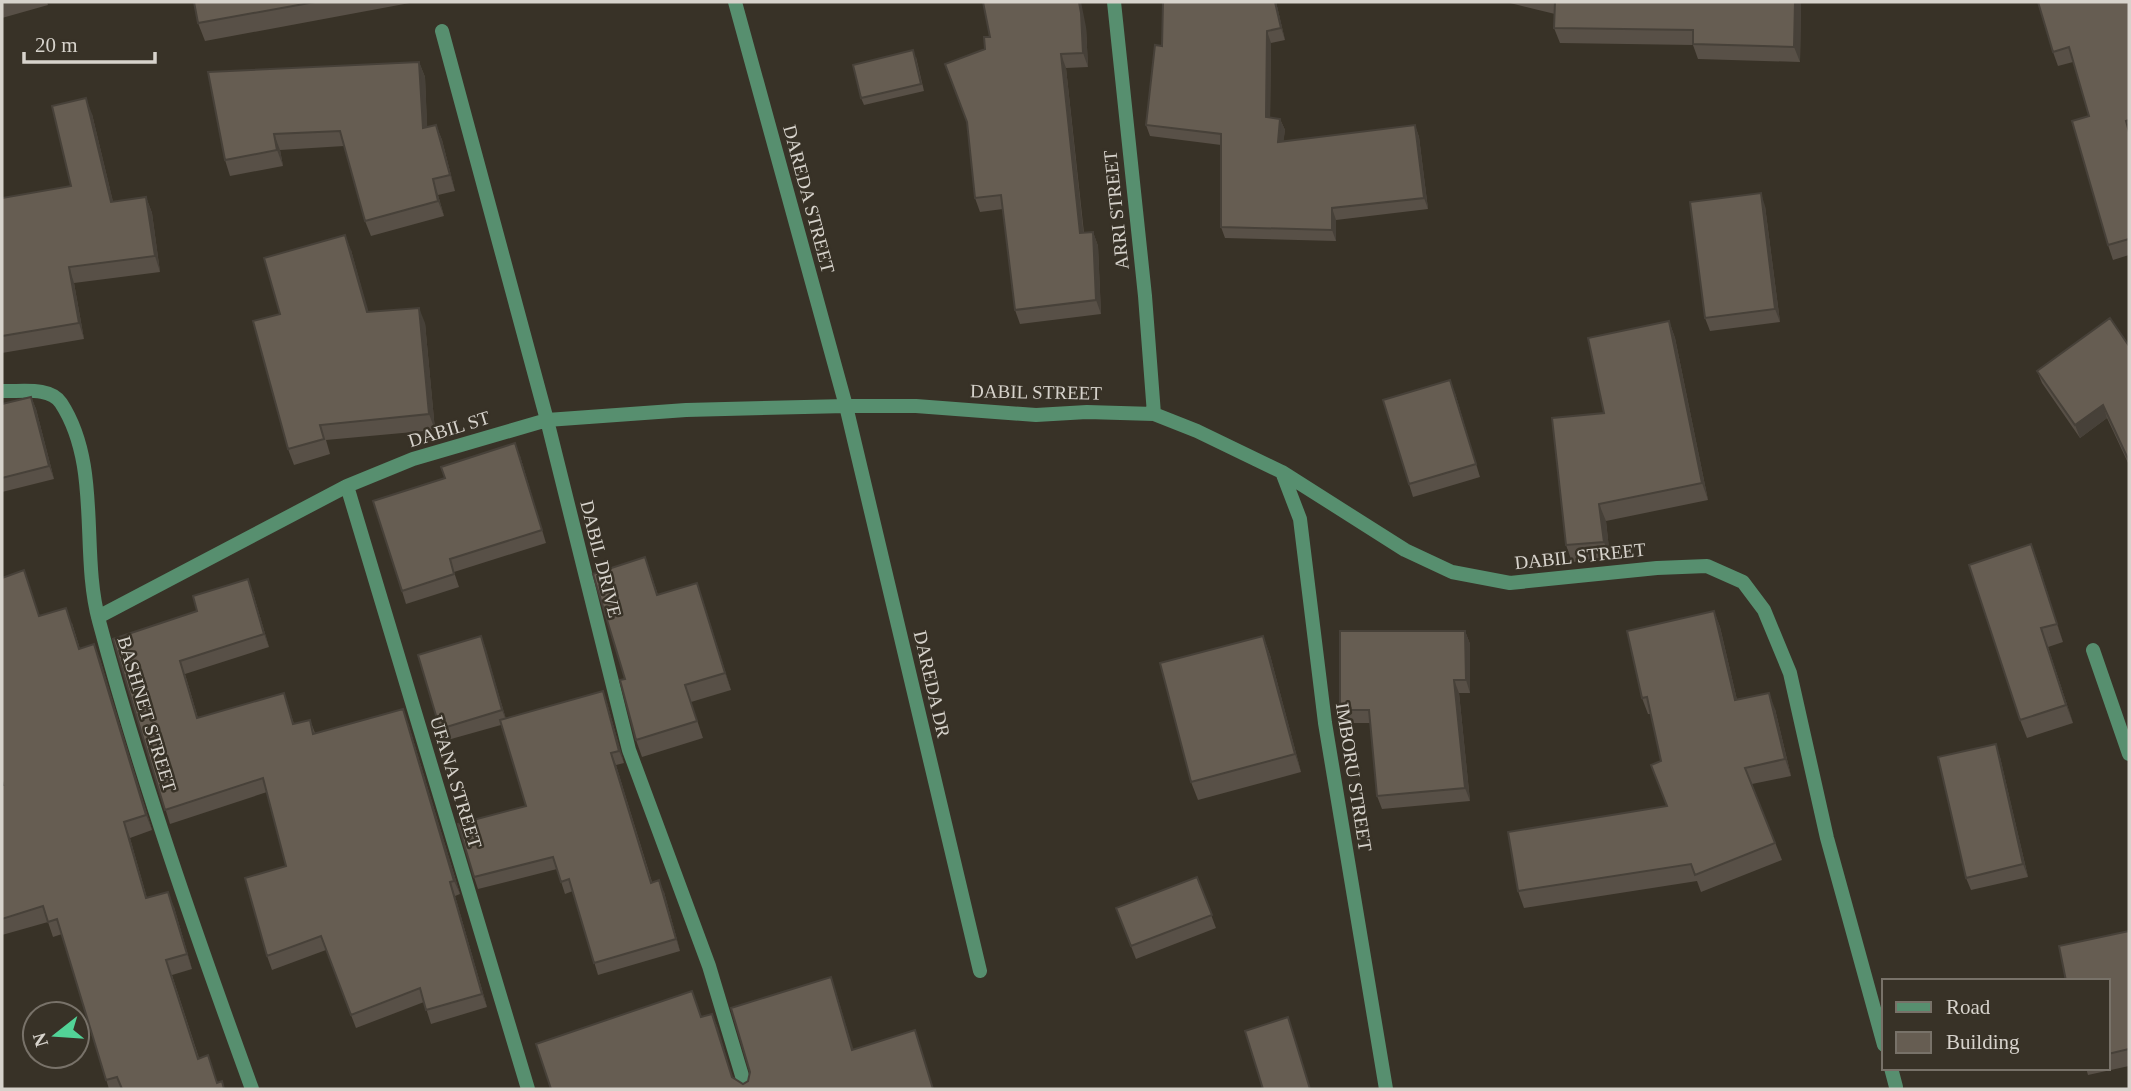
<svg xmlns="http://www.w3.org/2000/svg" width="2131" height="1091" viewBox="0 0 2131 1091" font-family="'Times New Roman',serif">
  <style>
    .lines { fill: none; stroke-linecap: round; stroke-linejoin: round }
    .street { stroke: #578f6f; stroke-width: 14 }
    .wall { fill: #585047 }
    .shaded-wall { fill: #474139 }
    .building { fill: #665d52; stroke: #474139; stroke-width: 2 }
    .labels { text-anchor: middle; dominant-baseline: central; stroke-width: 5; stroke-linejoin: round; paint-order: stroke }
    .street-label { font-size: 19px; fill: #d7d3cc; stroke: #383227 }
  </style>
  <rect width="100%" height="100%" fill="#383227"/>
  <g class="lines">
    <path class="street" d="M735,2L846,406L980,971
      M1114,2L1145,296L1154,414
      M442,31L547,420L629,750L709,966L746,1089
      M2,391C20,392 50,386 61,403C102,466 80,552 99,621C141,779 196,935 252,1089
      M1282,472L1300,519L1325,723L1386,1089
      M347,486L528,1089
      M98,617L347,486L413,459L547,420L686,410L846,406H916L1036,415L1087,412L1154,414L1197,431L1282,472L1405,550L1452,572L1510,583L1657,568L1707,566L1743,582L1764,610L1790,673L1827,838L1884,1045
      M2093,650L2129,754
      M1891,1068L1896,1087"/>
  </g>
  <path class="wall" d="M2,2H47L48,5L2,18Z
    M194,2H415L205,41L198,23Z
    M1163,2H1276L1285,40L1271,43L1270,118L1280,119L1285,130L1283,142L1415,125L1419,137L1428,209L1336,220V241L1225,238L1221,227V145L1150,136L1146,125L1162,46Z
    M1506,2H1801L1800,62L1698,59L1693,45L1560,43L1554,28L1555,14Z
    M2129,2V255L2113,260L2108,245L2089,116L2073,62L2058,66L2053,52Z
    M1086,27L1088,67L1066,68L1084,233L1093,232L1098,246L1101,314L1020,324L1015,310L1003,209L980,212L975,198L985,49Z
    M916,57L924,91L864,105L861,98Z
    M419,62L425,77L427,127L436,125L442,140L455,191L438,195L444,216L371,236L365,221L344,146L280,150L283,166L230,176L225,160L208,72Z
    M92,114L113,202L146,197L152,213L160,272L74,283L84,339L2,353V198L71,186Z
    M1765,206L1780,322L1710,331L1705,318Z
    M351,250L368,312L425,323L435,430L326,440L330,454L294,465L288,449L280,314Z
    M1669,321L1675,338L1708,500L1606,521L1610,558L1572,562L1566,545L1604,413Z
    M2129,346V465L2107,418L2080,438L2042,383L2037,371Z
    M1455,393L1480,477L1413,497L1409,484Z
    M31,397L36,409L54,479L2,492V404Z
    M520,456L546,543L454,572L459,587L406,604L402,591Z
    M2031,544L2063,642L2048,647L2073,723L2027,738L2020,720Z
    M651,574L658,595L697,583L731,690L691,702L703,738L642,757L636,740L625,679Z
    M253,593L269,647L185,674L198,718L284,693L294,724L310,720L315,733L408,723L460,894L455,896L487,1007L431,1024L424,1002L356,1028L326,950L272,970L267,956L286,866L267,792L170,824L113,639Z
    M1714,611L1720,627L1737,700L1775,709L1791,776L1752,784L1782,860L1701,892L1697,881L1524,908L1518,891L1667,806L1651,765L1661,761L1651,714H1648L1642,698Z
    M40,616L72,623L80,649L100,659L152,830L130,838L147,898L174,907L192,969L172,975L199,1058L217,1083L225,1089H109L62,934L53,937L48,922L2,935V785H3Z
    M1465,631L1470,644V693H1459L1470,801L1382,809L1377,796L1370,723H1345L1340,710Z
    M481,636L506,719L607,703L624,763L616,765L652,882L664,892L680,951L598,975L573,891L565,894L557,869L478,889L474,877L526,806L501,725L444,741L440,729Z
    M1263,636L1270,655L1301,772L1198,800L1191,782Z
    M2000,757L2028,877L1971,890L1966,878Z
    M1197,877L1216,928L1136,959L1116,908Z
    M2129,931V1066L2088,1075L2086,1068H2108V981Z"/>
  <path class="shaded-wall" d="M1079,2H1081L1086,27L1088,67L1083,53Z
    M1275,2H1276L1285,40L1281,28Z
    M1795,2H1801L1800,62L1794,47Z
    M1267,31L1271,43L1270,129L1266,117Z
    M1061,54L1066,68L1085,247L1080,233Z
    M419,62L425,77L428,144L423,128Z
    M86,98L92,114L117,218L111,202Z
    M1280,119L1285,130L1282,154L1278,142Z
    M436,125L442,140L455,191L450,175Z
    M1415,125L1419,137L1428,209L1424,198Z
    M274,134L280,150L283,166L277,150Z
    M433,179L438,195L444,216L438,201Z
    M1761,193L1765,206L1780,322L1775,309Z
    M146,197L152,213L160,272L155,256Z
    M1332,208L1336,220V241L1332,230Z
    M1093,232L1098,246L1101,314L1096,300Z
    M345,235L351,250L373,327L367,312Z
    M69,267L74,283L84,339L79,323Z
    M419,308L425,323L435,430L429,414Z
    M1669,321L1675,338L1708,500L1702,483Z
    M1450,380L1455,393L1480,477L1476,464Z
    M31,397L36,409L54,479L49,466Z
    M2103,405L2107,418L2080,438L2075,425Z
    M515,443L520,456L546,543L542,530Z
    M1599,504L1606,521L1610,558L1604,542Z
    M2031,544L2038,562L2063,642L2057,624Z
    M248,579L253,593L269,647L264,634Z
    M697,583L703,600L731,690L725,673Z
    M1714,611L1720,627L1741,717L1735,700Z
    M2041,628L2048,647L2073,723L2066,705Z
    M1465,631L1470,644V693L1466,680Z
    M481,636L486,649L507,723L502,710Z
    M1263,636L1270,655L1301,772L1295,754Z
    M94,644L100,659L152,830L146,815Z
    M1454,680L1459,693L1470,801L1465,788Z
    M603,691L607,703L624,763L619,751Z
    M1769,693L1775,709L1791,776L1785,759Z
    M403,709L408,723L460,894L454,881Z
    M1996,744L2000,757L2028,877L2023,864Z
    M611,753L616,765L655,895L651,883Z
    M124,822L130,838L151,914L146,898Z
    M659,880L664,892L680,951L676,939Z
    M450,882L455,896L487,1007L482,994Z
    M168,892L174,907L192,969L187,954Z
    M831,977L836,992L858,1064L852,1050Z
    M712,1014L718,1028L736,1089L732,1077Z"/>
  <path class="building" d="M194,2H315L198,23Z
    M983,2H1079L1081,13L1083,53L1061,54L1080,233L1093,232L1096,300L1015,310L1001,195L975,198L967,122L945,64L985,49L984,37H990Z
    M1163,2H1275L1281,28L1267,31L1266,117L1280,119L1278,142L1415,125L1424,198L1332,208V230L1221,227V134L1146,125L1155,45L1162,46Z
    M1555,2H1795L1794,47L1693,44V30L1554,28Z
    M2038,2H2129V120L2126,121L2129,132V239L2108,245L2072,121L2089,116L2069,47L2053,52Z
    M913,50L921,84L861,98L853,65Z
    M419,62L423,128L436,125L450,175L433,179L438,201L365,221L340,131L274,134L277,150L225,160L208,72Z
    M86,98L111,202L146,197L155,256L69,267L79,323L2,336V198L71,186L52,106Z
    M1761,193L1775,309L1705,318L1690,202Z
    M345,235L367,312L419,308L429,414L320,425L324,439L288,449L253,321L280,314L264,258Z
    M2110,318L2129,346V461L2103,405L2075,425L2037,371Z
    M1669,321L1702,483L1599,504L1604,542L1566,545L1552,418L1604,413L1588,338Z
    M1450,380L1476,464L1409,484L1383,400Z
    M31,397L49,466L2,478V404Z
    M515,443L542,530L450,559L454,574L402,591L373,501L445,478L441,467Z
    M2031,544L2057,624L2041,628L2066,705L2020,720L1969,565Z
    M645,557L657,595L697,583L725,673L685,685L697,721L636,740L620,680L625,679L593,574Z
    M24,570L39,616L66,608L79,649L94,644L146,815L124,822L146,898L168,892L187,954L166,960L198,1059L208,1055L217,1083L222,1081L224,1089H122L117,1077L106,1080L57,919L48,922L43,906L2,919V785H3L2,781V578Z
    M248,579L264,634L180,661L197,718L284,693L293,724L310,720L313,734L403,709L454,881L450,882L482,994L426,1010L420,988L351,1015L321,936L267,956L245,878L286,866L263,778L165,810L113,639L197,611L193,596Z
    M1714,611L1735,700L1769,693L1785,759L1745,768L1775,843L1695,875L1691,864L1518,891L1508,832L1667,806L1651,765L1661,761L1647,697L1642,698L1627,631Z
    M1340,631H1465L1466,680H1454L1465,788L1377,796L1369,710H1340Z
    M481,636L502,710L440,729L418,655Z
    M1263,636L1295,754L1191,782L1160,663Z
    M603,691L619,751L611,753L651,883L659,880L676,939L594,963L569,879L561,882L553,857L474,877L458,824L526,806L500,720Z
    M1996,744L2023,864L1966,878L1938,757Z
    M1197,877L1212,915L1131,946L1116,908Z
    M2129,931V1049L2108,1054V981H2066L2059,946Z
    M831,977L852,1050L915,1030L933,1089H551L536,1044L692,991L701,1017L712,1014L732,1077L743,1084L748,1081L750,1072L731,1008Z
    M1288,1017L1310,1089H1263L1245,1031Z"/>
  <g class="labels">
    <g class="street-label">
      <text transform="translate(809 199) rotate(75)">DAREDA STREET</text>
      <text transform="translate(1116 210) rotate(-96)">ARRI STREET</text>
      <text transform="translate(1036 392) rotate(1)">DABIL STREET</text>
      <text transform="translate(449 429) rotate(-17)">DABIL ST</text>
      <text transform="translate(1580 556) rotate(-6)">DABIL STREET</text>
      <text transform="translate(601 559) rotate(76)">DABIL DRIVE</text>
      <text transform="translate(932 684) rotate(77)">DAREDA DR</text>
      <text transform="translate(147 714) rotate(73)">BASHNET STREET</text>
      <text transform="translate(1354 777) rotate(81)">IMBORU STREET</text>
      <text transform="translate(456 782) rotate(73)">UFANA STREET</text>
    </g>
  </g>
  <rect width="2131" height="1091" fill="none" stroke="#d7d3cc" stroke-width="7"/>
  <rect x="1882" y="979" width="228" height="91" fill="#383227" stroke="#787269" stroke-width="2"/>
  <rect x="1896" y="1002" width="35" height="10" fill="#578f6f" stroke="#787269" stroke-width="2"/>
  <text x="1946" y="1014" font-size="21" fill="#d7d3cc">Road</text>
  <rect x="1896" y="1032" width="35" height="21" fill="#665d52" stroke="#787269" stroke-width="2"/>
  <text x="1946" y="1049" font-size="21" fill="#d7d3cc">Building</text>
  <g transform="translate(56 1035) rotate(253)"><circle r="33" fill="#383227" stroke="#787269" stroke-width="2"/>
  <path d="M0-5L12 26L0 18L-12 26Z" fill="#52d397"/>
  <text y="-10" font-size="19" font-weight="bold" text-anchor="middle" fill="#d7d3cc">N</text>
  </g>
  <path d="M24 52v10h131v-10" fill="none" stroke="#d7d3cc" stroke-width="3.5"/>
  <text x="35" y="52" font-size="21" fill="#d7d3cc" stroke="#383227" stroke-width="5" paint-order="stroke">20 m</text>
</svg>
